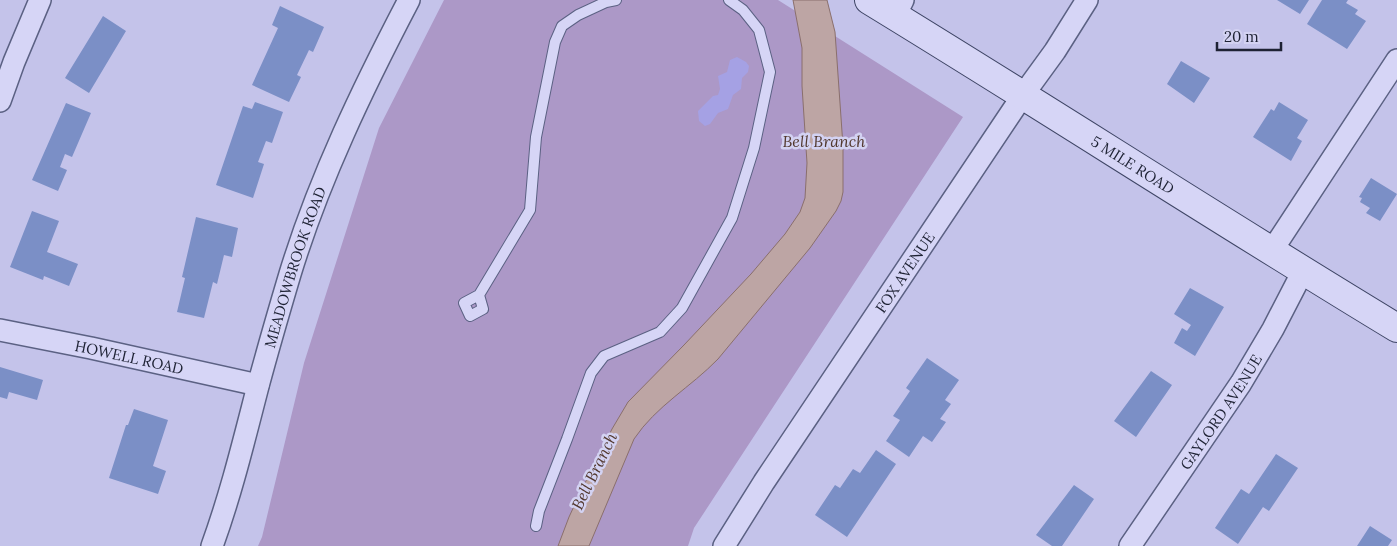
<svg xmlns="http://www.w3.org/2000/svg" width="1397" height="546" viewBox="0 0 1397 546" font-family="Lora,serif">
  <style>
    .green { fill: #ac98c7 }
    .sand { fill: #a5a1e4 }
    .water { fill: #bda5a4; stroke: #8a6f6c }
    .building { fill: #7b8fc6 }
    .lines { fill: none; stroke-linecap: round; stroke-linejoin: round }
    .lane-casing { stroke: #5b6183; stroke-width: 12 }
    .street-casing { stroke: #5b6183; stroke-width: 24 }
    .secondary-casing { stroke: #3e4565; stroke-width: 30 }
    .lane { stroke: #d6d5f6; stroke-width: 10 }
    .street { stroke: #d6d5f6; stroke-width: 21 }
    .secondary { stroke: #d6d5f6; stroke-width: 28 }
    .labels { text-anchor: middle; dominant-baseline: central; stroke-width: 5; stroke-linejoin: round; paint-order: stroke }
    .street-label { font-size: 15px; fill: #1e2234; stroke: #d3d2f2 }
    .water-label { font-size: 16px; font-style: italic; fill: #52382e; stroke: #d3d2f2 }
  </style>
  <rect width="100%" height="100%" fill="#c4c3ea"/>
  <path class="green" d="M444,0H778L963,117L694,528L688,546H258L262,537L304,363L379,128Z"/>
  <path class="sand" d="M737,57L746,62L749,66L748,72L742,78L741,89L733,95L728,109L718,113L710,124L705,126L699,121L698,111L713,96L718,95L720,89L718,76L727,72L730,60Z"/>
  <path class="water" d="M793,0H827L835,32L843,146V192L841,201L836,211L810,248L718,359C691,387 656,406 634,439L589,546H558L569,517L582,489L612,429L628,402L684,345L751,274L785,234L800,212L805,198L807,163L802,86V48Z"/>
  <path class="building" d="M1277,0H1309L1300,14Z
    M1322,0H1348L1346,3L1358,10L1355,14L1366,21L1347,49L1307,24Z
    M280,6L324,27L313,52L309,50L297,75L301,77L289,102L252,85L278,28L272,25Z
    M103,16L126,31L89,93L65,78Z
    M1181,61L1210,78L1194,103L1167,84Z
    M255,102L283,112L272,143L266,141L258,162L264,164L253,198L216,185L243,106L252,109Z
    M1279,102L1308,120L1297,138L1302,141L1291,161L1253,137L1271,109L1274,111Z
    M66,103L91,113L72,157L65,154L60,167L67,170L58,191L32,180Z
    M1371,178L1397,194L1380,221L1366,213L1370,208L1360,202L1362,198L1359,197Z
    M32,211L59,221L47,252L78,264L69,286L44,276L43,280L10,267Z
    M196,217L238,228L232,257L224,255L217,284L213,282L204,318L177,312L185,278L182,277Z
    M1190,288L1224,307L1195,356L1174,343L1182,328L1187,331L1191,325L1174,314Z
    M927,358L959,380L945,400L951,404L940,419L946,422L932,442L923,436L909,457L886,441L900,420L893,416L910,391L906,388Z
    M0,367L43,380L37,400L9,392L7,399L0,397Z
    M1151,371L1172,385L1136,437L1114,421Z
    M134,409L168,420L153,466L166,471L158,494L109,478L126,425H128Z
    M876,450L896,464L847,537L815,515L835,485L840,488L853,469L860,473Z
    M1276,454L1298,468L1269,511L1263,507L1238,544L1215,528L1241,489L1249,494Z
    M1074,485L1094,499L1062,546H1052L1036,535Z
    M1370,526L1392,540L1388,546H1357Z"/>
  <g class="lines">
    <defs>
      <path id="lane" d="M479,295L483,309L470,316L464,303L479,295L530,210L536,137L555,42L562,26L578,15L606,2L616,0
        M536,526L539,511L567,439L591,373L604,356L660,332L682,308L732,218L754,148L770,72L759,30L743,10L729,0"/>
      <g id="street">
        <path d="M895,16L903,0"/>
        <path d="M0,101L14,62L40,0"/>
        <path d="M1271,252L1397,60"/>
        <path id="s1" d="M0,330L91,348L258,385"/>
        <path id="s2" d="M212,546C231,494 244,440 258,386C268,349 279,311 290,274C319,179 363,88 409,0"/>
        <path id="s3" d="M724,546L764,482L1023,95L1055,51L1087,0"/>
        <path id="s4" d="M1130,546L1241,383L1273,329L1303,271"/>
      </g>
      <g id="secondary">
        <path id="s5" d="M869,0C1046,108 1220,221 1397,328"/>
      </g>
    </defs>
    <use href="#lane" class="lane-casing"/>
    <use href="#street" class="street-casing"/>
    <use href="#secondary" class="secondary-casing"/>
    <use href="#lane" class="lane"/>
    <use href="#street" class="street"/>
    <use href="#secondary" class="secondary"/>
  </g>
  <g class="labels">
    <g class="street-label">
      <text stroke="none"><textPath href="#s5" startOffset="311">5 MILE ROAD</textPath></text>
      <text stroke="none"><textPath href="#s2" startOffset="291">MEADOWBROOK ROAD</textPath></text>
      <text stroke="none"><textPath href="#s3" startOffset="328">FOX AVENUE</textPath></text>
      <text stroke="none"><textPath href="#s1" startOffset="132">HOWELL ROAD</textPath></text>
      <text stroke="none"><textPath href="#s4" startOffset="162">GAYLORD AVENUE</textPath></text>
    </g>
    <g class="water-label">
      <text x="824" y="141">Bell Branch</text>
      <text transform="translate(594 471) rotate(-64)">Bell Branch</text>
    </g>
  </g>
  <path d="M1217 42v8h64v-8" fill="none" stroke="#1e2234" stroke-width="2.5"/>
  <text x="1224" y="42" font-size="15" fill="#1e2234" stroke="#d3d2f2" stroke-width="4" paint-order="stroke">20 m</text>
</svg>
